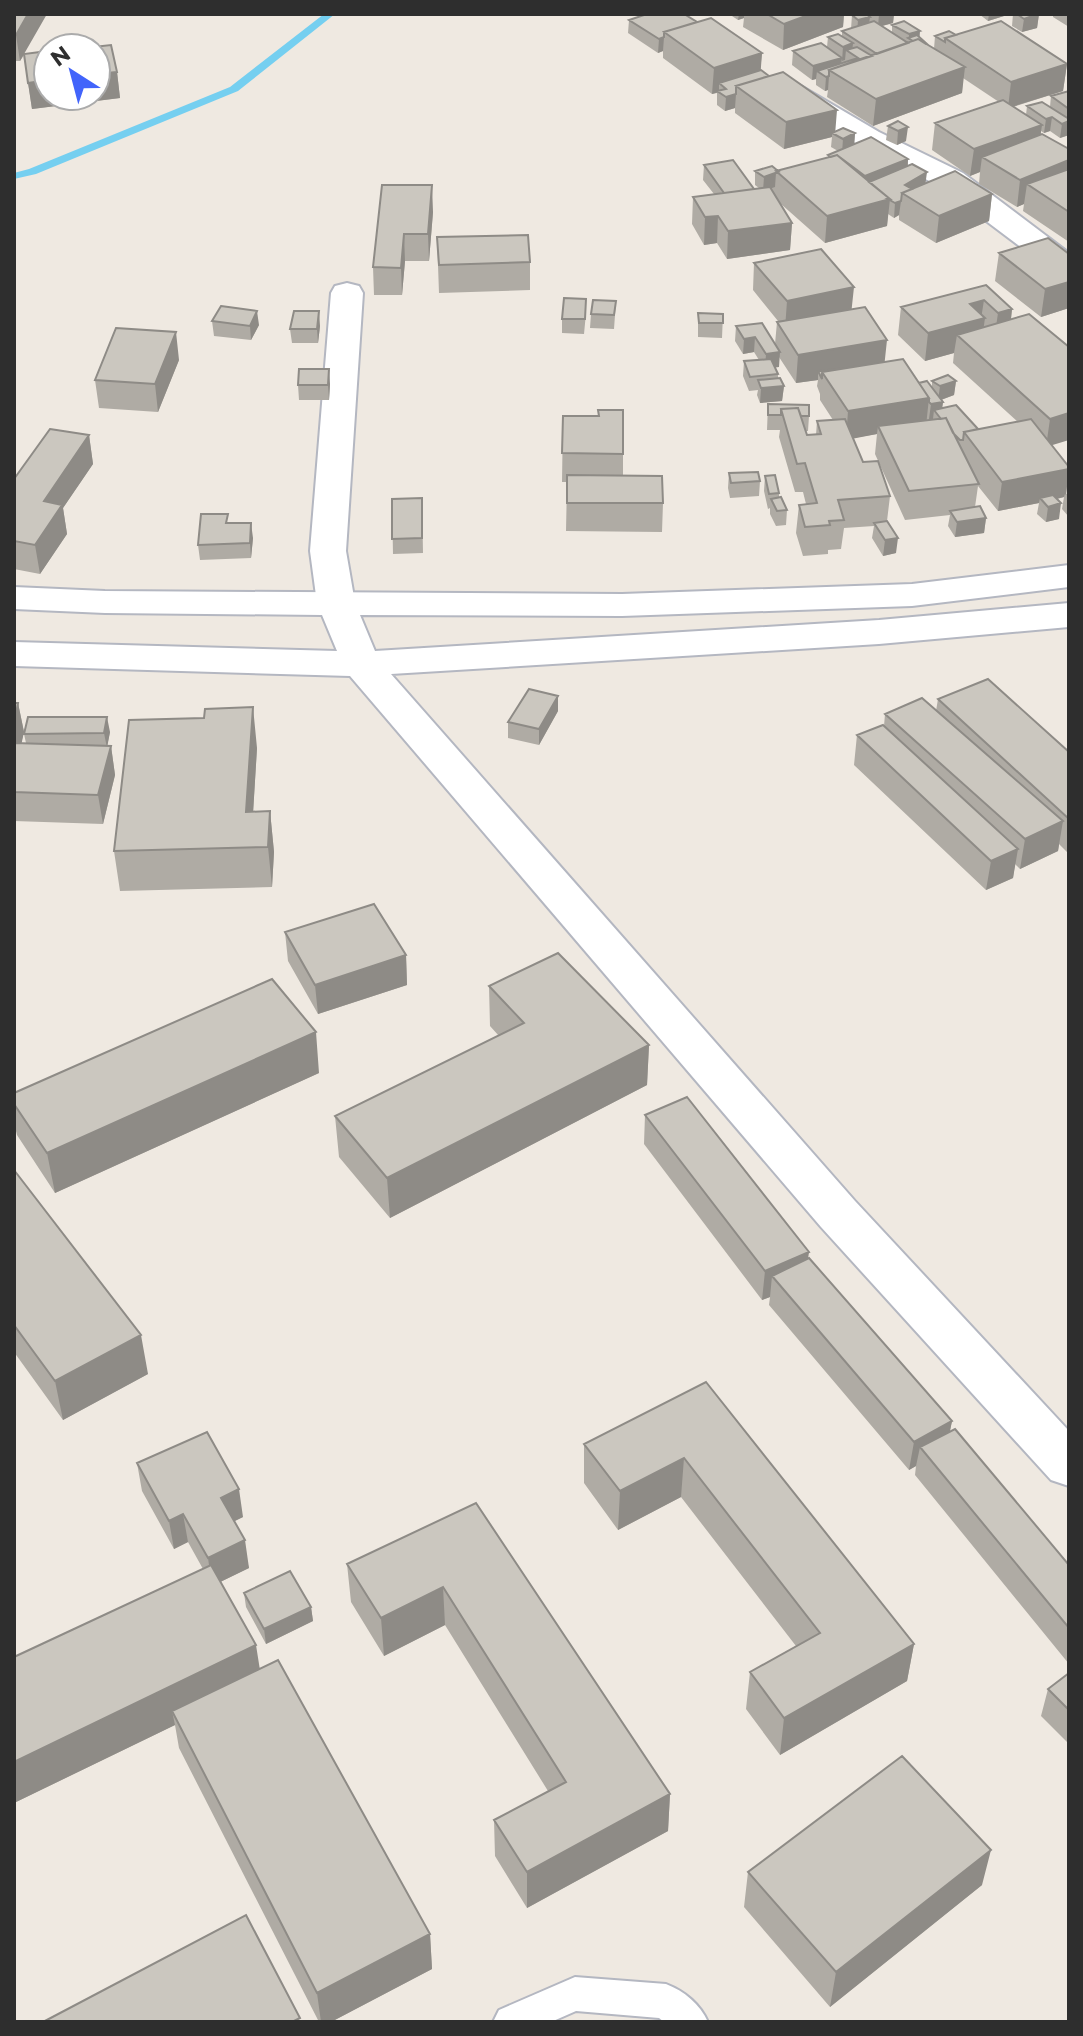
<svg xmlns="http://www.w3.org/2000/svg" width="1083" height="2036" viewBox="0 0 1083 2036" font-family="Montserrat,sans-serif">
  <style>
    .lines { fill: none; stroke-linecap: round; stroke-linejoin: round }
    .stream { fill: #75cff0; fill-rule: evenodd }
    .lane-casing { stroke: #b4b7c1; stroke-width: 4 }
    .street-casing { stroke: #b4b7c1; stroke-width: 4 }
    .secondary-casing { stroke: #b4b7c1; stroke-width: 4 }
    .lane { fill: #fff; fill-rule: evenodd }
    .street { fill: #fff; fill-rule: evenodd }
    .secondary { fill: #fff; fill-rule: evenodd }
    .wall { fill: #afaba4 }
    .shaded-wall { fill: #8e8b86 }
    .building { fill: #cbc7bf; stroke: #8e8b86; stroke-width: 2 }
  </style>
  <rect width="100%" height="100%" fill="#efe9e1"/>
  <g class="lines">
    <path class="stream" d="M324,14H335L238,91L36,174L14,179V173L29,169L230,87Z"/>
    <defs>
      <path id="lane" d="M575,1977L666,1984C684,1991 700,2004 708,2022H664L659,2018L576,2011L551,2022H493L499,2010Z"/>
      <path id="street" d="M784,79L794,82L879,132L963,173L1069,253V278L1058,275L941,187L857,144L774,94L769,88L774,82Z
        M347,283L359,286L363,293L346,551L355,603L349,611L336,614L323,611L317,603L310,551L331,293L335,286Z"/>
      <path id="secondary" d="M1069,565V587L912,606L622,616L360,615L375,651L879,620L1069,603V627L879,644L391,674L855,1201L1069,1431V1486L1051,1480L821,1227L350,676L14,666V642L337,651L322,615L105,613L14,609V587L105,591L622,594L912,584Z"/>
    </defs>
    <use href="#lane" class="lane-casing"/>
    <use href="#street" class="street-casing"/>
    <use href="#secondary" class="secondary-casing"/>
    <use href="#lane" class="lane"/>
    <use href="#street" class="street"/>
    <use href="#secondary" class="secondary"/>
  </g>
  <path class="wall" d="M14,14L24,54L117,72L120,98L32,109L24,55L20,61H14Z
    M729,14H844L843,27L783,50L743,27L744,18L738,20Z
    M857,14H894L893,23L882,26L892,32V25L920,38L927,44V45L934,49L935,36L956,35L1067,64L1063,91L1013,107L1026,115L1027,106L1050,107L1051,96L1069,91V135L1060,138L1050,131L1044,133L1041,131V134L1069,149V242L1023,211L1024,204L1017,207L979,184L980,172L970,176L932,150L935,123L999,102L963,78L962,93L873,126L827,97L828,90L825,91L816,85V79L812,80L792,65L793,51L827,47L828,37L842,36V31L851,29L852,15Z
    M979,14H1004V16L988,21Z
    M1013,14H1039L1037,28L1022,32L1012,26Z
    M1053,14H1069V27L1053,17Z
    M629,20L697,22L762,53L760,71L835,131L855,133L854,144L908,159V166L925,183L992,194L989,221L936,243L899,220V215L894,218L888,214L887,226L825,243L781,204L792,223L790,250L727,259L717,243L704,245L692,224L693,197L714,194L703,180L704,165L754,189L759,188L755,185V171H778L828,158V155L838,151L831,147L832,137L784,149L735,113V108L725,111L717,105V93L712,94L663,58V51L658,53L628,33Z
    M898,121L906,141L897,145L886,140L888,126Z
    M382,185L433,212L429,261H405L402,295H374L373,267Z
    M437,237L530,262V290L439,293Z
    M999,253L1069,254V308L1041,317L995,281Z
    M754,263L852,309L885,362L919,383L932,388V381H956L954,395L941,400L943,402L942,408L978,429L1018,422L953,363L954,353L925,361L898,335L901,307L986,285L1012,309L1011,319L1069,347L1052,445L1069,467L1066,494L1069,493V517L1062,509L1064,497L1057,499L1059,519L1046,522L1037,514L1039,503L998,511L978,486L975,507L986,518L984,533L955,537L948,526L950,515L905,520L875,454L877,434L853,438L863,462L890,496L887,521L896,553L883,556L872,538L874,526L844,528L841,549L828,550V554L803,556L796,533L799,505L806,504L803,492H795L779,437L780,430H767L768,404L809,416L808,431H806L807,435H816L817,421L833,420L820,400V394L817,386L818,380L796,383L779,357V367H775L778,374V379L784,386L782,401L760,403L757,395L758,390L749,391L743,376L744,361L759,360L754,352L743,354L735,341L736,326L775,344L777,322L778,321L753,290Z
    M616,301L614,329L590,328L591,314Z
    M586,313L584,334L562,333V319Z
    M698,313L723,314L722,338L698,337Z
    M212,321L259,325L251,340L214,336Z
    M320,326L318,343H292L290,329Z
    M179,360L158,412L99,408L95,380Z
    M330,384L329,400H299L298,385Z
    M563,416L623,454V476L663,503L662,532L566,531L567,482H562Z
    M89,435L93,464L63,508L67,534L40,574L14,569V479Z
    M729,473L760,481L759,496L730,498L728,488Z
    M765,476L779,493V497L787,510L786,525L776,526L770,514V508L768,509L764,491Z
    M422,498L423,553L393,554L392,499Z
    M228,523L253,538L251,558L200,560L198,545Z
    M938,699L1069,752V854L1059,844L1058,851L1020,869L1015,864L1013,878L986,890L854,765L857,735L884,726L885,714L936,711Z
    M14,703H18L24,732L21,743H26L24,734L110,732L107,746H111L115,775L103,824L14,821Z
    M558,711L539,745L508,738V722Z
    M257,748L253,812L270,811L274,852L272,887L120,891L114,851Z
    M285,932L406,955L407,985L318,1014L288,961Z
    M489,986L649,1045L647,1085L390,1218L339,1157L335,1116L499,1036L490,1026Z
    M319,1073L55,1193L17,1135L14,1123V1093Z
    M645,1115L808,1259L952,1421L950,1431L1069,1565V1664L915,1475L916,1466L909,1470L769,1305L770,1297L762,1300L644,1144Z
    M14,1170L148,1374L63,1420L14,1352Z
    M706,1382L914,1644L907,1681L780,1755L746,1709L750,1672L796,1646L681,1497L618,1530L584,1483V1444Z
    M137,1463L243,1517L234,1521L249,1568L220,1582L260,1669L430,1934L432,1969L331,2022H319L179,1748L175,1725L14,1803V1657L203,1569L188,1542L174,1549L142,1491Z
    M476,1503L670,1794L668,1831L527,1908L495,1856L494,1820L548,1791L445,1625L384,1656L351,1602L347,1564Z
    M244,1593L311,1607L313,1621L266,1644L246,1607Z
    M1069,1673V1744L1041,1716L1048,1689Z
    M748,1872L982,1885L830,2007L744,1907Z"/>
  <path class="shaded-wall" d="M28,14H47L20,61L16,35Z
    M739,14H744V18L738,20Z
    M811,14H844L843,27L783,50L784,24Z
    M879,14H894L893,23L878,27Z
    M989,14H1004V16L988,21Z
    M1039,14L1037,28L1022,32L1024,19Z
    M870,17L868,30L857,34L858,20Z
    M920,31L919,45L909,38V34Z
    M664,37L663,51L658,53L659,39Z
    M853,43L852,54L846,50L845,60L842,61L843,47Z
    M762,53L760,80L726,89L719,83V92L712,94L714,68Z
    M842,58L840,72L817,71L816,79L812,80L813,66Z
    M1067,64L1063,91L1008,108L1011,82Z
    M965,67L962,93L873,126L876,99Z
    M117,72L120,98L32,109L28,83L48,80V96H96V74Z
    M829,76L828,90L825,91L826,77Z
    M736,94L735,108L725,111L726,97Z
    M837,110L835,135L832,133V137L784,149L786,122Z
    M1052,117L1050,131L1044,133L1046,119Z
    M1069,121V135L1060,138L1062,124Z
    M1042,125L1038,152L982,157L980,172L970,176L974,149Z
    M908,127L906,141L897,145L898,131Z
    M855,133L854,148L842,153L843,139Z
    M908,159L907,173L864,185L865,176Z
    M1069,160V185L1027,184L1024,204L1017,207L1020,180Z
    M927,172L925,187L904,194L905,185Z
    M776,173L775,187L763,191L764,177Z
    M432,185L433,212L429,261L428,234Z
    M992,194L989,221L936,243L939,216Z
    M890,199L887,226L825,243L827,216Z
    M901,201L899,215L894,218L895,203Z
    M718,216L717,243L704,245L705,217Z
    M792,223L790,250L727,259L728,231Z
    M404,234L405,261L402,295L401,268Z
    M1069,282V308L1041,317L1045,289Z
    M854,287L851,315L785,329L787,301Z
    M984,300L981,319L985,318L981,346L957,335L954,353L925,361L928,333L970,304Z
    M1012,309L1009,336L994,341L998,313Z
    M257,311L259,325L251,340L250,326Z
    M319,311L320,326L318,343L317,329Z
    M176,332L179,360L158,412L155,384Z
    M755,337L754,352L743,354L744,339Z
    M887,340L884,368L818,371V380L796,383L798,355Z
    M780,352L779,367L765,369L766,354Z
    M329,369L330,384L329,400L328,385Z
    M956,381L954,395L938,401L940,386Z
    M784,386L782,401L760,403L761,388Z
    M929,398L926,426H878L877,434L846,440L848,411Z
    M943,402L941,417L934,410L933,419H929L931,404Z
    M1069,413V440L1046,447L1050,419Z
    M89,435L93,464L63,508L67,534L40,574L35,545L44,501Z
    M1069,469L1066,495L1065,494L1064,497L1043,502L1040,498L1039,503L998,511L1002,482Z
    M1061,503L1059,519L1046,522L1048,507Z
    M986,518L984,533L955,537L957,522Z
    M251,523L253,538L251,558L250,543Z
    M898,538L896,553L883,556L885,540Z
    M558,696V711L539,745V729Z
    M18,703L24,732L17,765L14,749V724Z
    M253,707L257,748L251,847L246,812Z
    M107,717L110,732L107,748L104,733Z
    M111,746L115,775L103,824L98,795Z
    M270,811L274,852L272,887L268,847Z
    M1063,821L1058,851L1020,869L1025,839Z
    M1018,849L1013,878L986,890L991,861Z
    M406,955L407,985L318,1014L315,985Z
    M316,1032L319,1073L55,1193L47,1153Z
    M649,1045L647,1085L390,1218L387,1178Z
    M809,1252L805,1281L772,1276L770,1297L762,1300L765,1271Z
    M141,1335L148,1374L63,1420L55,1381Z
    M952,1421L946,1450L920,1447L916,1466L909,1470L914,1442Z
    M684,1458L681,1497L618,1530L620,1491Z
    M239,1489L243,1517L225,1526L221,1498Z
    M183,1514L188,1542L174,1549L169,1521Z
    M245,1540L249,1568L212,1586L208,1558Z
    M443,1587L445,1625L384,1656L381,1618Z
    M311,1607L313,1621L266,1644L264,1629Z
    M914,1644L907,1681L780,1755L784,1718Z
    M256,1645L262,1683L172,1711L175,1725L14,1803V1762Z
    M670,1794L668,1831L527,1908V1872Z
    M991,1850L982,1885L830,2007L836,1972Z
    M430,1934L432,1969L331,2022H321L317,1993Z"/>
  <path class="building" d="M14,14H28L16,35H14Z
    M647,14H684L697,22L664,32V37L659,39L629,20Z
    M767,14H811L784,24Z
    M857,14H866L870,17L858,20L852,15Z
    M1017,14H1038L1024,19Z
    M711,18L762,53L714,68L664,32Z
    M874,21L908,43L877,54L842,31Z
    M904,21L920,31L909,34L892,25Z
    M1001,21L1067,64L1011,82L945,38Z
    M949,31L956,35L945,38V42L935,36Z
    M838,34L853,43L843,47L828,37Z
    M917,35L927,44H926L918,39L913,41L908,38Z
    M918,39L965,67L876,99L829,70Z
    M821,43L842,58L813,66L793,51Z
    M111,45L117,72L96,74V48H84Z
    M857,47L872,56L829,70V76L826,77L817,71L858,58L846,50Z
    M48,51V80L28,83L24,54Z
    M761,70L769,76L736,86V94L726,97L717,91L726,89L719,83Z
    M783,72L837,110L786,122L736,86Z
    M1069,91V109L1051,96Z
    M1003,100L1042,125L974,149L935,123Z
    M1042,102L1069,119V121L1062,124L1052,117L1046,119L1027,106Z
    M898,121L908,127L898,131L888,126Z
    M843,128L855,133L843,139L832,133Z
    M1042,134L1069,149V160L1020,180L982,157Z
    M871,137L908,159L865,176L837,155L831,157L828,155Z
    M837,155L890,199L827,216L776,171Z
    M733,160L754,189L724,193L704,165Z
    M912,164L927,172L905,185L912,189L902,193L901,201L895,203L888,199H890L869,182Z
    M772,166L778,171H776L778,172L764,177L755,171Z
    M1069,169V212L1027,184Z
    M955,171L992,194L939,216L902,193Z
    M382,185H432L428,234H404L401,268L373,267Z
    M770,187L792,223L728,231L718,216L705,217L693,197Z
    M528,235L530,262L439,265L437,237Z
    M1048,238L1069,254V282L1045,289L999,253Z
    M821,249L854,287L787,301L754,263Z
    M986,285L1012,309L998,313L984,300L970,304L985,318L928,333L901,307Z
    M564,298L586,299L585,319H562Z
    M593,300L616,301L614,315L591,314Z
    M221,306L257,311L250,326L212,321Z
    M865,307L887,340L798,355L777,322Z
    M294,311H319L317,329H290Z
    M698,313L723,314V323H699Z
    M1029,314L1069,347V413L1050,419L957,335Z
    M762,323L780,352L766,354L755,337L744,339L736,326Z
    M116,328L176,332L155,384L95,380Z
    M771,359L778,374L750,377L744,361Z
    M903,359L929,398L848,411L822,372Z
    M846,368L822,372V379L818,371Z
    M299,369H329L328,385H298Z
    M948,375L956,381L940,386L932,381Z
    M780,378L784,386L761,388L758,380Z
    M927,381L943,402L931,404L929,402V398L919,383Z
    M768,404L809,405V416H801L798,408L781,409V415H768Z
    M956,405L978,429L964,432L963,440H960L953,433L946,418L941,419L934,410Z
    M798,408L807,435L821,434L817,421L845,419L863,462L878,461L890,496L838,500L844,520L829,521L830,525L805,527L799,505L817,503L805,463L797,464L781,409Z
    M598,410H623V454L562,453L563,416H599Z
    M946,418L979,484L909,491L878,426Z
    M1031,419L1069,467V469L1002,482L964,432Z
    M50,429L89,435L44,501L62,505L35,545L14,541V479Z
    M758,472L760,481L731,483L729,473Z
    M567,475L662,476L663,503H567Z
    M775,475L779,493L769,494L765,476Z
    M1053,495L1061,503L1048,507L1040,498Z
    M781,497L787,510L777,511L771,499Z
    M422,498V538L392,539V499Z
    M980,506L986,518L957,522L950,511Z
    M201,514H228L226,523H251L250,543L198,545Z
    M887,521L898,538L885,540L874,523Z
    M988,679L1069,752V819L938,699Z
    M529,689L558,696L539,729L508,722Z
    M922,698L1063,821L1025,839L885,714Z
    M14,703H18L14,724Z
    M253,707L246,812L270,811L268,847L114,851L129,720L204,718L205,709Z
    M28,717H107L104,733L24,734Z
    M883,725L1018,849L991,861L857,735Z
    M14,743L111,746L98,795L14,792Z
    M374,904L406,955L315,985L285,932Z
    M558,953L649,1045L387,1178L335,1116L524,1023L489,986Z
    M272,979L316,1032L47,1153L14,1104V1093Z
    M687,1097L809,1252L765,1271L645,1115Z
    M14,1170L141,1335L55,1381L14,1325Z
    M809,1258L952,1421L914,1442L772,1276Z
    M706,1382L914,1644L784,1718L750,1672L820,1633L684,1458L620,1491L584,1444Z
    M955,1429L1069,1565V1628L920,1447Z
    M207,1432L239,1489L221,1498L245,1540L208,1558L183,1514L169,1521L137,1463Z
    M476,1503L670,1794L527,1872L494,1820L566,1782L443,1587L381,1618L347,1564Z
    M211,1565L256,1645L14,1762V1657Z
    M290,1571L311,1607L264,1629L244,1593Z
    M278,1660L430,1934L317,1993L172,1711Z
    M1069,1673V1710L1048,1689Z
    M902,1756L991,1850L836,1972L748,1872Z
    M246,1915L300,2018L292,2022H43Z"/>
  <rect width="1083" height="2036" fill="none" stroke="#2e2e2e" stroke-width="32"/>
  <g transform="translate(72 72) rotate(324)"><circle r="38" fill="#ffffff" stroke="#ababab" stroke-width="2"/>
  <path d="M0-6L14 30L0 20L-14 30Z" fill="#4264fb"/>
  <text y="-12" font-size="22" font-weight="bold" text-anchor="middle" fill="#2e2e2e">N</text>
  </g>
</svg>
